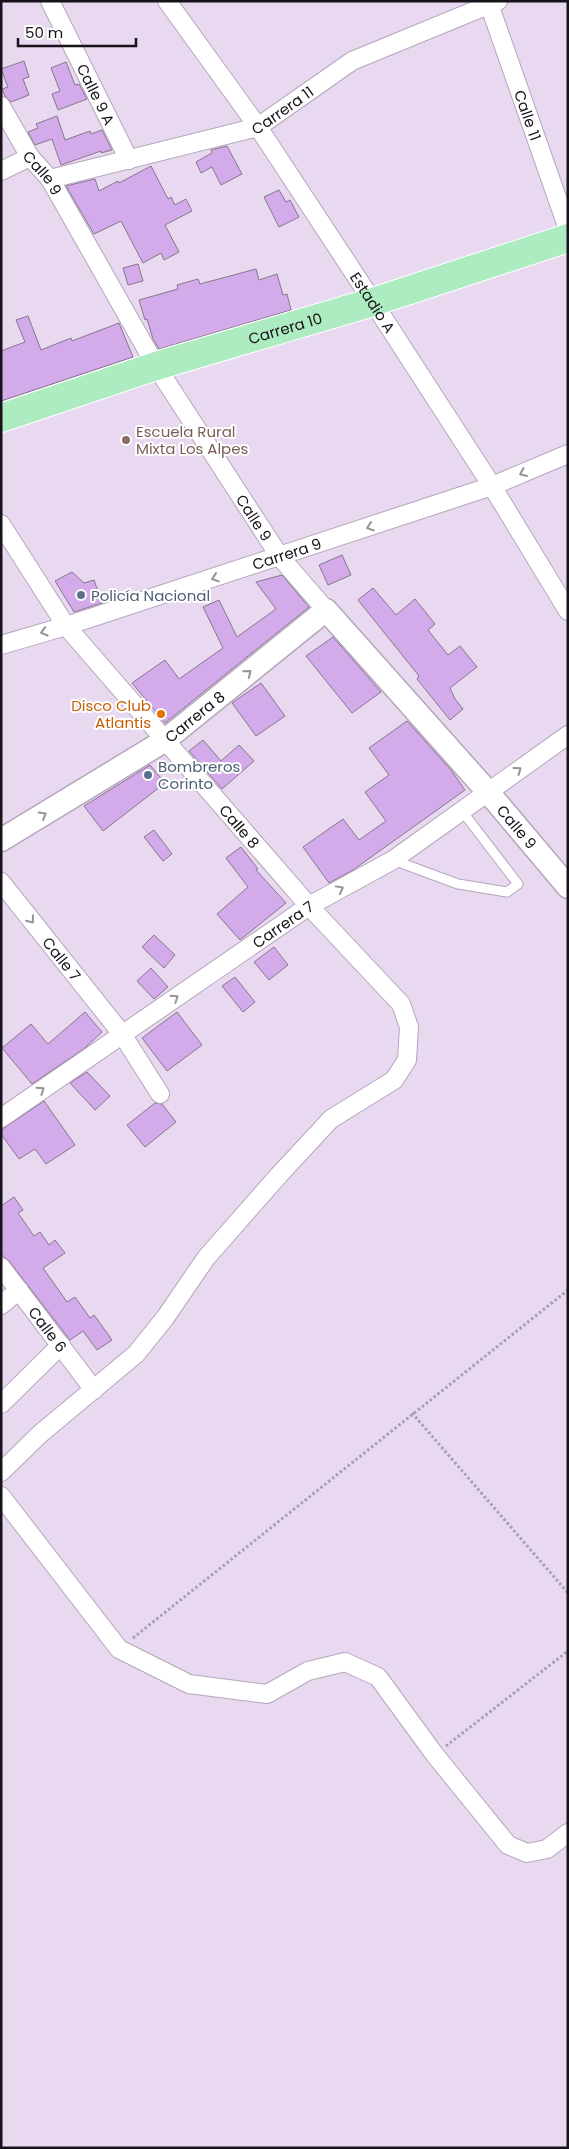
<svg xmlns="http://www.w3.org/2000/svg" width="569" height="2149" viewBox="0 0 569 2149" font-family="Poppins,sans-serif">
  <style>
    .building { fill: #d4abea; stroke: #85778c }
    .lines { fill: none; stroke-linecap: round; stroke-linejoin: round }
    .service-casing { stroke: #b5a6bc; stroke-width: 11 }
    .minor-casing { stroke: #b5a6bc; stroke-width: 20 }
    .tertiary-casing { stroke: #b5a6bc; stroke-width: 25 }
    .primary-casing { stroke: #fff; stroke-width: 30 }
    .path { stroke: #a99daf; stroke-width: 3; stroke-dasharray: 2.5 2.5; stroke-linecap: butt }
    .service { stroke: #fff; stroke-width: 9 }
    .minor { stroke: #fff; stroke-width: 18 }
    .tertiary { stroke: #fff; stroke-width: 22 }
    .primary { stroke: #adebc0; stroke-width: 28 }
    .oneway { stroke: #979498 }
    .education-dot { fill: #8d6e63; stroke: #fff; stroke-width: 2 }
    .service-dot { fill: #5c6f8a; stroke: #fff; stroke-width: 2 }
    .food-dot { fill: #e8710a; stroke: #fff; stroke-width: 2 }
    .labels { text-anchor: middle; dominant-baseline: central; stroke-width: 4; stroke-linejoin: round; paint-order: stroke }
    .street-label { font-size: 15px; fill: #18121a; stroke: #fff }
    .education-label { font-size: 15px; fill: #785e54; stroke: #fff; text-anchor: start }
    .service-label { font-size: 15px; fill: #4e5e75; stroke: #fff; text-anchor: start }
    .food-label { font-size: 15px; fill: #c56008; stroke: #fff; text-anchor: end }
  </style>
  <rect width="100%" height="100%" fill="#e8d9f0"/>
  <path class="building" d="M24,61L29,77L23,79L29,95L11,102L5,96L2,89L8,87L1,69Z
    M66,62L75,85L79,84L87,99L58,110L52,94L60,91L51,68Z
    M57,116L65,140L90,131L91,134L102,130L112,150L101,153V151L61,165L52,139L35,145L28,132L38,128L36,124Z
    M227,146L242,174L221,185L212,167L201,173L196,162L212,153L211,150Z
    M151,166L168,199L171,197L175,205L186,199L192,211L165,225L179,252L164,260L161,253L143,263L121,221L94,234L66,186L95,179L99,191L118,181L119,183Z
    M279,190L286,202L290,200L299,217L279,227L264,197Z
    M138,264L143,281L128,285L123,268Z
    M256,269L259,280L277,274L283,295L287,294L291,310L159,349L153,339L147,319L145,320L139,300L178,289L177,285L198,279L200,284Z
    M28,316L41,350L71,338L72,341L119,323L133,357L1,401V351L25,342L16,320Z
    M342,555L351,575L328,585L319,565Z
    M72,572L84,583L94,580L102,603L74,612L55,581Z
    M282,575L309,607L165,723L132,683L165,660L179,679L223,648L203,607L219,600L237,637L276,609L256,582Z
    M373,588L396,615L415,599L435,624L428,630L448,655L460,646L477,667L450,688L455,699L463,709L450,720L417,679L419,676L358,600Z
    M333,637L381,692L352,713L306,656Z
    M261,683L285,716L256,736L232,703Z
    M407,721L451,770L465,790L353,870L329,883L303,847L343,819L359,840L386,821L365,792L389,775L369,748Z
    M203,740L221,761L239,745L254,761L222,789L189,751Z
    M150,765L165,783L103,831L84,806Z
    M154,830L172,854L163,861L144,837Z
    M241,847L258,869L256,870L286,903L240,940L217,914L248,887L226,858Z
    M154,935L175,955L164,968L142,947Z
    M274,947L288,965L269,980L254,962Z
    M151,968L168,987L154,999L137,981Z
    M235,977L255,1002L243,1012L222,986Z
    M85,1012L102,1032L85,1048L32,1084L2,1048L31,1024L48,1044Z
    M177,1012L202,1045L167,1071L142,1038Z
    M87,1072L110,1096L95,1110L70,1083Z
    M44,1101L75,1145L46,1164L35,1149L19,1159L1,1134V1130Z
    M155,1103L162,1104L176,1122L145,1147L127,1125Z
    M14,1197L23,1210L18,1213L34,1236L40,1232L49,1245L55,1240L65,1253L43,1268L67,1302L75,1297L90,1318L94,1315L112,1340L97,1350L83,1331L70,1340L9,1261L1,1254V1206Z"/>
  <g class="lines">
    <defs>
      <path id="service" d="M393,860L458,884L507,892L518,884L462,811"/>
      <g id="minor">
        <path id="s1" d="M50,1L129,160"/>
        <path id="s2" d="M167,1L258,127L373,302L492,486L568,611"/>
        <path id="s3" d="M488,1L568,229"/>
        <path id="s4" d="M1,106L30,157L50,179L156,366L280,557L326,610"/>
        <path d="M1,171L30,157"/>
        <path id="s5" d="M50,179L258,127L352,61L498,1"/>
        <path id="s6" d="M1,524L66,626L309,906L401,1004L409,1027L407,1060L394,1080L331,1119L279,1175L206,1258L165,1318L136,1354L40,1434L1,1472"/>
        <path id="s7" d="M1,645L66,626L492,486L568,454"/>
        <path id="s8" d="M1,882L122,1034L160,1094"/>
        <path id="s9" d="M1,1118L309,906L393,860L568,735"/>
        <path id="s10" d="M1,1267L94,1390"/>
        <path d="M1,1305L19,1290"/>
        <path d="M1,1404L61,1345"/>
        <path d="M1,1496L119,1649L189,1684L267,1694L308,1671L345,1662L378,1677L435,1755L508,1845L527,1853L547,1849L568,1833"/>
      </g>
      <g id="tertiary">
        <path id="s11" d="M1,840L164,741L326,610L488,792L568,887"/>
      </g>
      <g id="primary">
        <path id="s12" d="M1,418L156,366L373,302L568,238"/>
      </g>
    </defs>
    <use href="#service" class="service-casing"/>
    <use href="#minor" class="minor-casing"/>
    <use href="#tertiary" class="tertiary-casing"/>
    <use href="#primary" class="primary-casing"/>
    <path class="path" d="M412,1413L568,1593
      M133,1638L568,1290
      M446,1746L568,1651"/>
    <use href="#service" class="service"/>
    <use href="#minor" class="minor"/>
    <use href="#tertiary" class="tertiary"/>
    <use href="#primary" class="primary"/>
  </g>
  <defs><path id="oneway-chevron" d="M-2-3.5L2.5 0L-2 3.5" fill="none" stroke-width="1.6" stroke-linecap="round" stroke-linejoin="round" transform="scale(1.25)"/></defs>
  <g class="oneway">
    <use href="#oneway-chevron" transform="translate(523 473) rotate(156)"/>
    <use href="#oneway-chevron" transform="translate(370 527) rotate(162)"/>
    <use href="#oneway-chevron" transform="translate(215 578) rotate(162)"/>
    <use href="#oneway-chevron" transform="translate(44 632) rotate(164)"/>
    <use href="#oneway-chevron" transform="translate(248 673) rotate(-39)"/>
    <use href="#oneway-chevron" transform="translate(518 770) rotate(-36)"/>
    <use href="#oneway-chevron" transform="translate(43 815) rotate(-31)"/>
    <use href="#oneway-chevron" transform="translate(340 889) rotate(-29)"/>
    <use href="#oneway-chevron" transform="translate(31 920) rotate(52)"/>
    <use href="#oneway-chevron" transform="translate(175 998) rotate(-34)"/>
    <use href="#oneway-chevron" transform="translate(41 1090) rotate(-35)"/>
  </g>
  <circle class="education-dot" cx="126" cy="440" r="5"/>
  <g class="service-dot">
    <circle cx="81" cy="595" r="5"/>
    <circle cx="148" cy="775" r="5"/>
  </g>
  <circle class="food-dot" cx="161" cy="714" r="5"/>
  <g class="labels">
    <g class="street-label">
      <text stroke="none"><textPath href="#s1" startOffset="104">Calle 9 A</textPath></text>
      <text stroke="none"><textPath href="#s5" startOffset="244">Carrera 11</textPath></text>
      <text stroke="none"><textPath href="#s3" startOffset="121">Calle 11</textPath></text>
      <text stroke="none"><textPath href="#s4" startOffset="79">Calle 9</textPath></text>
      <text stroke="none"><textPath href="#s2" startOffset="365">Estadio A</textPath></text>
      <text stroke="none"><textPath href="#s12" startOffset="298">Carrera 10</textPath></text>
      <text stroke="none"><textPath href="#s4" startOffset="484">Calle 9</textPath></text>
      <text stroke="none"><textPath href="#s7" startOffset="300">Carrera 9</textPath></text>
      <text stroke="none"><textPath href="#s11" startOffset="230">Carrera 8</textPath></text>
      <text stroke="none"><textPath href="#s11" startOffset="688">Calle 9</textPath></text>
      <text stroke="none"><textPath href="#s6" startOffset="386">Calle 8</textPath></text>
      <text stroke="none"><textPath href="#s9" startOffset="342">Carrera 7</textPath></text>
      <text stroke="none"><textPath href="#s8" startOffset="98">Calle 7</textPath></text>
      <text stroke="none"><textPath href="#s10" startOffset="78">Calle 6</textPath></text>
    </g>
    <g class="education-label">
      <text x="136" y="431">Escuela Rural<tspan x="136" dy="17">Mixta Los Alpes</tspan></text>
    </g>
    <g class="service-label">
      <text x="91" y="595">Policía Nacional</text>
      <text x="158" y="766">Bombreros<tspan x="158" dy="17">Corinto</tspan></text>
    </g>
    <g class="food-label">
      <text x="151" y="705">Disco Club<tspan x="151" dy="17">Atlantis</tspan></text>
    </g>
  </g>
  <rect width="569" height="2149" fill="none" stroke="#18121a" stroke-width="5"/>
  <path d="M18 38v8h118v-8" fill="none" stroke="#18121a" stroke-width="2.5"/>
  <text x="25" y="38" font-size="15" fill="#18121a" stroke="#ffffff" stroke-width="4" paint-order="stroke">50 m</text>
</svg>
